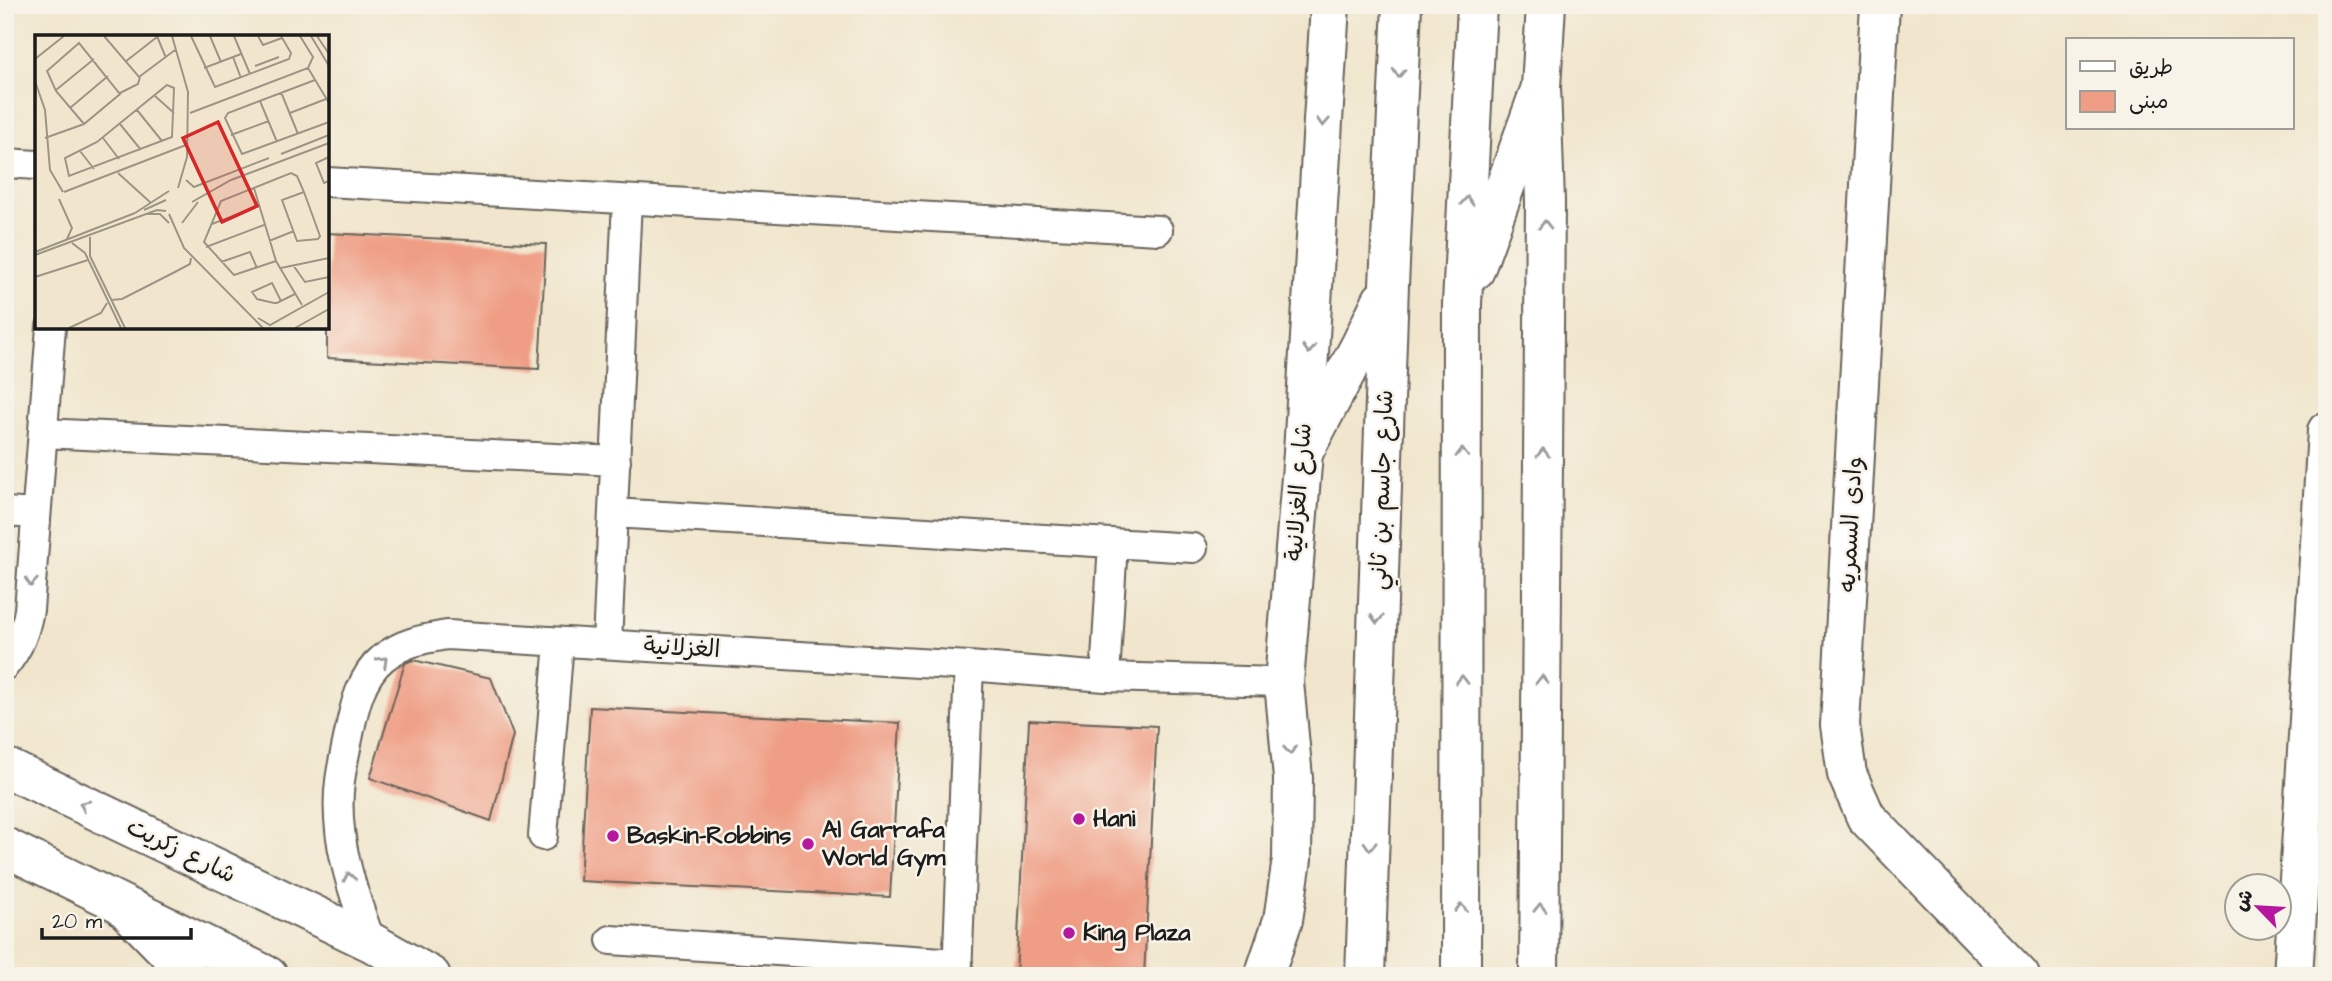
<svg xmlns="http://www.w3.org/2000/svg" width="2332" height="981" viewBox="0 0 2332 981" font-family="'Architects Daughter','Playpen Sans Arabic',sans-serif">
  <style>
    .building { fill: #ef9d84 }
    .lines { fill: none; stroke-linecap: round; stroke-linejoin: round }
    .lane-casing { stroke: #67635a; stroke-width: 32 }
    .street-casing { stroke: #67635a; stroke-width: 42 }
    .secondary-casing { stroke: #67635a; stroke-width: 42 }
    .lane { stroke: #fff; stroke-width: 28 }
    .street { stroke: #fff; stroke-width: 38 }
    .secondary { stroke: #fff; stroke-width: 38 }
    .oneway { stroke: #999 }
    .poi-dot { fill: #b5179e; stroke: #f7f3e8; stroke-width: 2.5 }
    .labels { text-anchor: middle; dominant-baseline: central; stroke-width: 5; stroke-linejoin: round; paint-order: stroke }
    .street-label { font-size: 24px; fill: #1c1c1c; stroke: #f7f3e8 }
    .poi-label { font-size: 24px; font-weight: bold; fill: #1c1c1c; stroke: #f7f3e8; text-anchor: start }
    .inset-road { fill: none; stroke: #9c9586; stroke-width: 2 }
    .view { fill: #d62828; fill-opacity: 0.15; stroke: #d62828; stroke-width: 3.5 }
    .inset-edge { fill: none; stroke: #1c1c1c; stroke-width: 3.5 }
  </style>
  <rect width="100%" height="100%" fill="#f7f3e8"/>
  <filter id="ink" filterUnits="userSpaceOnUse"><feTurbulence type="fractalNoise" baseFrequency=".0143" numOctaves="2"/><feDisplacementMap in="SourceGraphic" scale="14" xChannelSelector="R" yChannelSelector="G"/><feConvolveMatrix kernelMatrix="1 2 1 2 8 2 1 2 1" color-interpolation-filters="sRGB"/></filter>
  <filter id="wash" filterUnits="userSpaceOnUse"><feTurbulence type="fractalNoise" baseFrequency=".00686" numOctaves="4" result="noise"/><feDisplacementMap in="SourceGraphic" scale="28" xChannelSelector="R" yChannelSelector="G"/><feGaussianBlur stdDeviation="1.57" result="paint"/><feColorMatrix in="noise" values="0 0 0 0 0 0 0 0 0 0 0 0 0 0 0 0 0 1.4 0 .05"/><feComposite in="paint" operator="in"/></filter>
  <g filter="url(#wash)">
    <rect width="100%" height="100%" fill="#f1e6cd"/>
    <g id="blocks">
      <path class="building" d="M327,233L546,244L539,369L327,358Z
        M413,660L491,678L513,735L491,821L370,778L405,663Z
        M590,707L900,723L890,897L580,881Z
        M1029,720L1157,726L1144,976H1016Z"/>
    </g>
  </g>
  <g filter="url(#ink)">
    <use href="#blocks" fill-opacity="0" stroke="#67635a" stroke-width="2"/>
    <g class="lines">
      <defs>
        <path id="lane" d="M5,163L37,165
          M327,182L1158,230
          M43,433L616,461
          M5,512L36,514
          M613,513L1193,548
          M607,644L627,200
          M5,665C19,648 25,632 29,610L51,327
          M1105,677L1113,543
          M543,836L559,642
          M611,940L958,963
          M371,942C352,891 333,836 340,781C342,765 346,749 349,734C354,707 361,676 383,658C403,642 424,639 447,635L969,666L1105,677L1284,682
          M957,976L969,666"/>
        <path id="street" d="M1880,5L1840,725L1847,774L1866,817L2020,976
          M125,908L167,951L188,976
          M1264,976L1283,920L1292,859L1293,778L1284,682L1303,453L1330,5
          M1539,976L1545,202L1541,87L1546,5
          M2293,976L2327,431"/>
        <path id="secondary" d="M1475,270L1541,87
          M1303,453L1361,344L1382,300
          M5,767L371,942L431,976
          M5,847L268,976
          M1365,976L1389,285L1402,5
          M1461,976L1462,304L1477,5"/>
      </defs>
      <use href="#lane" class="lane-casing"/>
      <use href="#street" class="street-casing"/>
      <use href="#secondary" class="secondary-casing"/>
      <use href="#lane" class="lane"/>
      <use href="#street" class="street"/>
      <use href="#secondary" class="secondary"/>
    </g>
    <defs><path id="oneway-chevron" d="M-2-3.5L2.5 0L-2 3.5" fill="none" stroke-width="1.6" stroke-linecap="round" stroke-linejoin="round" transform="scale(1.75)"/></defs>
    <g class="oneway">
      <use href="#oneway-chevron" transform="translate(1399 73) rotate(93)"/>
      <use href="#oneway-chevron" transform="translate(1323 122) rotate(93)"/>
      <use href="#oneway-chevron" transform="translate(1467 201) rotate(-87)"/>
      <use href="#oneway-chevron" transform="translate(1545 225) rotate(-90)"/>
      <use href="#oneway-chevron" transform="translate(1309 349) rotate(93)"/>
      <use href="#oneway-chevron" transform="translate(1462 453) rotate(-90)"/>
      <use href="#oneway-chevron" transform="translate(1543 453) rotate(-90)"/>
      <use href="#oneway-chevron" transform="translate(31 582) rotate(94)"/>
      <use href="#oneway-chevron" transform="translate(1377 619) rotate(92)"/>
      <use href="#oneway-chevron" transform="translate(383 661) rotate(-44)"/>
      <use href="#oneway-chevron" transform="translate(1462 680) rotate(-90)"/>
      <use href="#oneway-chevron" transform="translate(1542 680) rotate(-90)"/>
      <use href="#oneway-chevron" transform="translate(1290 750) rotate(85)"/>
      <use href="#oneway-chevron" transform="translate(84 805) rotate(-154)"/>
      <use href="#oneway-chevron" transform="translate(1370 846) rotate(92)"/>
      <use href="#oneway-chevron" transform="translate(349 877) rotate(-101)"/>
      <use href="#oneway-chevron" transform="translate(1461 908) rotate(-90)"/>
      <use href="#oneway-chevron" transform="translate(1540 908) rotate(-89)"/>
    </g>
  </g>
  <g class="poi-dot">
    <circle cx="1079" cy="819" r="7"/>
    <circle cx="613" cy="836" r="7"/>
    <circle cx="808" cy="844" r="7"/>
    <circle cx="1069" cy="933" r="7"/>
  </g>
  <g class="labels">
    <g class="street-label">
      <text transform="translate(1382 490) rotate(-88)">شارع جاسم بن ثاني</text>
      <text transform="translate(1299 492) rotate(-86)">شارع الغزلانية</text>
      <text transform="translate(1851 524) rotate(-87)">وادى السمريه</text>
      <text transform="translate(682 648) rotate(3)">الغزلانية</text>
      <text transform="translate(181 851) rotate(26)">شارع زكريت</text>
    </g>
    <g class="poi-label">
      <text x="1093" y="819">Hani</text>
      <text x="822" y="830">Al Garrafa<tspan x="822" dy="28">World Gym</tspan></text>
      <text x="627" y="836">Baskin-Robbins</text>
      <text x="1083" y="933">King Plaza</text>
    </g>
  </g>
  <g transform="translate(35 35)">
    <rect width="294" height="294" fill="#f1e6cd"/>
    <path class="inset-road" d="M69,1L104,42L140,15M122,1L131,23M137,1L153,57L152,122L143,153M156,1L180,52L254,24L256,18L246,1M175,1L186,27M199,1L215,39M223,1L228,10L247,3M276,1L294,31M282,1L294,19M198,22L206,43M0,24L29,1M90,27L122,2M220,31L244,22M169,33L206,19M273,33L294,68M280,45L193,78L190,83L207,119L294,87M0,46L10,75L15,135L28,157M132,50L139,53L137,102L34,141L30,123L62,107ZM21,55L59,24M246,57L263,99M85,58L103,49L105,42M120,61L139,78M225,66L242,107M35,73L73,41M102,75L127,106M155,78L273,33L278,22L265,1M255,78L291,64M85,89L106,115M196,100L234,86M10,103L49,89L85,59L44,8L12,36L21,56L49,89M68,103L84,124M45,116L59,134M246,119L294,100M294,122L281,128L289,148L294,146M83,138L116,168M151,145L159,152L234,123M219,153L241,226L267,270M29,157L151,110M24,164L37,193L32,204M157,167L196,145L294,108M109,175L131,165M100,178L134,156M110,179H125L134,188M134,179L149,213L228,293M147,188L163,167M177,189L224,171M55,202V221L90,293M234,206L259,196M37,208L50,218L86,293M171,212L229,190M0,217L100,178M0,220L122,175L131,176M241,226L199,240L169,207L186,166L256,138L262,141L269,157L285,201L283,204L262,206L247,165L269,157M186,227L215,217L222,233M258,230L270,247L294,242M246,233L294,223M0,242L53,225M76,265L87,264L138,238L155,229L156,223M246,266L237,248L217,257L222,264L239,268H242L260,259M223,283L235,290L294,257M34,293L66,278L72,268M260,293L294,274"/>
    <path class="view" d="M183,87L222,171L187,187L148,103Z"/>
    <rect width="294" height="294" class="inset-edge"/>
  </g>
  <rect width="2332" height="981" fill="none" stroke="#f7f3e8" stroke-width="28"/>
  <rect x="2066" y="38" width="228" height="91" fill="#f7f3e8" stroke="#9f9d96" stroke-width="2"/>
  <rect x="2080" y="61" width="35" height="10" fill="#ffffff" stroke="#9f9d96" stroke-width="2"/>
  <text x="2129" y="74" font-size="21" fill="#1c1c1c">طريق</text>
  <rect x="2080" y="91" width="35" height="21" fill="#ef9d84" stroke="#9f9d96" stroke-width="2"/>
  <text x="2129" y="108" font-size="21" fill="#1c1c1c">مبنى</text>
  <g transform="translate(2258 907) rotate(295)"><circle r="33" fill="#f7f3e8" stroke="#9f9d96" stroke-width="2"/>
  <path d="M0-5L12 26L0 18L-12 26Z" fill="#b5179e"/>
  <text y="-10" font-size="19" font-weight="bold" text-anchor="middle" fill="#1c1c1c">ش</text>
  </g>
  <path d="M42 928v10h149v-10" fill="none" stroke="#1c1c1c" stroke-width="3.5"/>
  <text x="52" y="928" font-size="21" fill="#1c1c1c" stroke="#f7f3e8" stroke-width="5" paint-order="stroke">20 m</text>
</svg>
